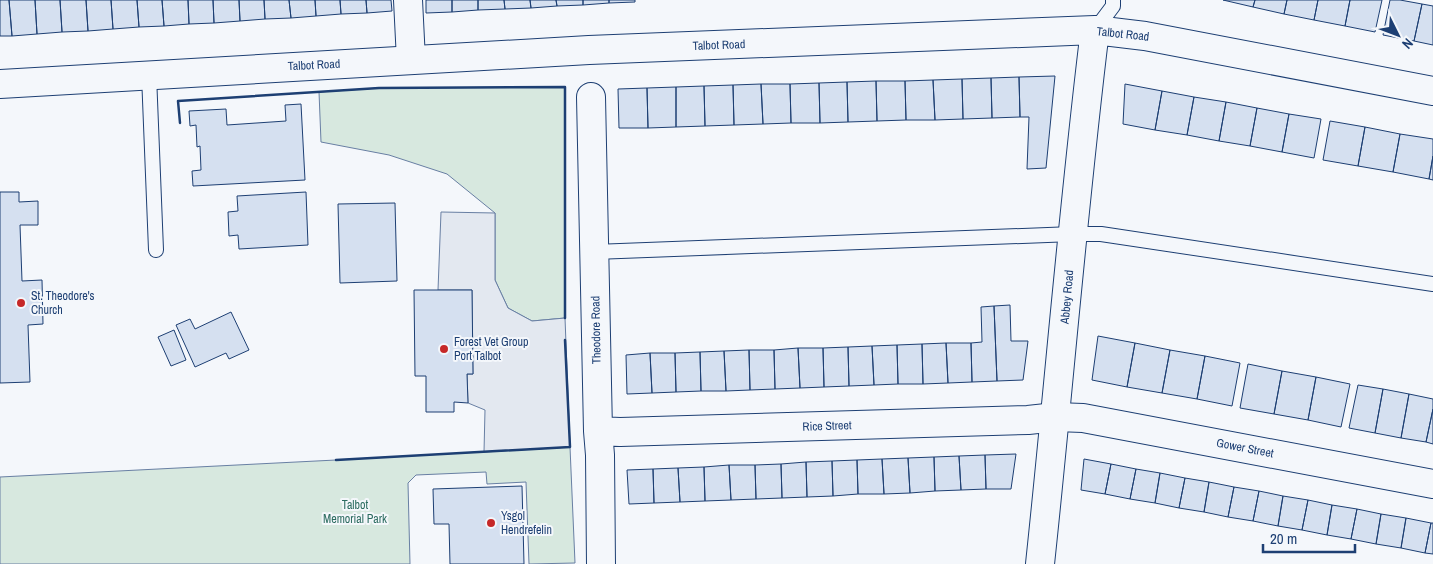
<svg xmlns="http://www.w3.org/2000/svg" width="1433" height="564" viewBox="0 0 1433 564" font-family="'Archivo Narrow',sans-serif">
  <style>
    .green { fill: #d7e8df; stroke: #687fa3 }
    .parking { fill: #e3e8f0; stroke: #687fa3 }
    .building { fill: #d5e0f0; stroke: #1d3f73 }
    .lines { fill: none; stroke-linecap: round; stroke-linejoin: round }
    .lane-casing { stroke: #1d3f73; stroke-width: 16 }
    .street-casing { stroke: #1d3f73; stroke-width: 30 }
    .primary-casing { stroke: #1d3f73; stroke-width: 30 }
    .lane { stroke: #f4f7fb; stroke-width: 14 }
    .street { stroke: #f4f7fb; stroke-width: 28 }
    .primary { stroke: #f4f7fb; stroke-width: 28 }
    .wall { stroke: #1d3f73; stroke-width: 2.5 }
    .poi-dot { fill: #c62828; stroke: #f4f7fb; stroke-width: 2 }
    .labels { text-anchor: middle; dominant-baseline: central; stroke-width: 4; stroke-linejoin: round; paint-order: stroke }
    .street-label { font-size: 12px; fill: #1d3f73; stroke: #f4f7fb }
    .poi-label { font-size: 12px; fill: #1d3f73; stroke: #f4f7fb; text-anchor: start }
    .park-label { font-size: 12px; fill: #2c6c60; stroke: #f4f7fb }
  </style>
  <rect width="100%" height="100%" fill="#f4f7fb"/>
  <path class="green" d="M565,87V318L532,321L508,308L495,280V213L447,174L389,155L321,142L319,92L379,88Z
    M570,447L575,563L529,564L526,482L487,484L486,472L416,475L408,483L410,564H0V477L336,460Z"/>
  <path class="parking" d="M441,212L495,213V280L508,308L532,321L565,318L570,447L484,452L485,410L468,403L467,374H473L472,290H438Z"/>
  <path class="building" d="M0,0H9L12,36H0Z
    M9,0H35L37,34L12,36Z
    M35,0H60L62,32L37,34Z
    M60,0H86L88,31L62,32Z
    M86,0H111L113,29L88,31Z
    M111,0H137L139,27L113,29Z
    M137,0H162L164,26L139,27Z
    M162,0H188L189,24L164,26Z
    M188,0H213L214,23L189,24Z
    M213,0H239L240,21L214,23Z
    M239,0H264L265,19L240,21Z
    M264,0H289L291,18L265,19Z
    M289,0H315L316,16L291,18Z
    M315,0H340L341,14L316,16Z
    M340,0H366L367,13L341,14Z
    M366,0H391L392,11L367,13Z
    M426,0H452V12L426,13Z
    M452,0H478V10L452,12Z
    M478,0H504L505,9L478,10Z
    M504,0H530L531,8L505,9Z
    M530,0H556L557,6L531,8Z
    M556,0H583V5L557,6Z
    M583,0H609V3L583,5Z
    M609,0H635V2L609,3Z
    M1223,0H1255L1253,7Z
    M1255,0H1287L1284,14L1253,7Z
    M1287,0H1318L1314,20L1284,14Z
    M1318,0H1350L1345,26L1314,20Z
    M1350,0H1382L1375,32L1345,26Z
    M1390,0H1400L1422,4L1414,41L1383,35Z
    M1422,4L1433,6V45L1414,41Z
    M1055,76L1046,168L1027,169L1029,117H1020L1019,77Z
    M1019,77L1020,117L992,118L991,78Z
    M991,78L992,118L963,119L962,79Z
    M962,79L963,119L935,120L933,80Z
    M933,80L935,120H906L905,81Z
    M876,81H905L906,120L877,121Z
    M876,81L877,121L848,122L847,82Z
    M847,82L848,122L820,123L819,83Z
    M819,83L820,123H791L790,84Z
    M761,84H790L791,123L763,124Z
    M761,84L763,124L734,125L733,85Z
    M1125,84L1162,91L1155,130L1123,124Z
    M733,85L734,125L705,126L704,86Z
    M704,86L705,126L676,127V87Z
    M676,87V127L648,128L647,88Z
    M647,88L648,128H619L618,89Z
    M1162,91L1194,97L1187,135L1155,130Z
    M1194,97L1226,102L1219,141L1187,135Z
    M1226,102L1257,108L1250,146L1219,141Z
    M301,104L305,180L193,186L192,171L201,170L200,146L197,147L196,125L190,126L189,111L226,109L227,125L286,121L285,105Z
    M1257,108L1289,114L1282,152L1250,146Z
    M1289,114L1321,119L1314,158L1282,152Z
    M1330,121L1365,127L1358,166L1323,160Z
    M1365,127L1400,134L1393,172L1358,166Z
    M1400,134L1433,139V156L1429,179L1393,172Z
    M1433,156V180L1429,179Z
    M0,192H19V202L38,201V225H20L22,281L42,280L43,324L28,325L30,382L0,383Z
    M306,192L308,245L239,249L238,235L229,236L228,212L238,211L237,196Z
    M395,203L397,281L340,283L338,204Z
    M414,290H472L473,374H467L468,403L454,402V412H426V376H415Z
    M1010,305L1011,341H1028L1023,380L997,381L994,306Z
    M994,306L997,381L972,382L971,343L982,342L981,307Z
    M231,312L249,350L229,359L226,353L195,367L176,325L190,319L195,329Z
    M174,330L186,360L171,366L158,337Z
    M1098,336L1135,343L1127,387L1092,380Z
    M946,343H971L972,382L948,383Z
    M946,343L948,383L923,384L922,344Z
    M1135,343L1170,350L1162,393L1127,387Z
    M922,344L923,384H898L897,345Z
    M897,345L898,384L874,385L872,346Z
    M872,346L874,385L849,386L848,347Z
    M848,347L849,386L824,387L823,348Z
    M798,348H823L824,387L800,388Z
    M798,348L800,388L775,389L774,350Z
    M749,350H774L775,389L750,390Z
    M749,350L750,390L726,391L724,351Z
    M1170,350L1205,356L1197,399L1162,393Z
    M724,351L726,391H701L700,352Z
    M700,352L701,391L676,392L675,353Z
    M650,353H675L676,392L652,393Z
    M650,353L652,393L627,394L626,355Z
    M1205,356L1240,363L1232,406L1197,399Z
    M1248,364L1282,371L1274,414L1240,408Z
    M1282,371L1316,377L1308,420L1274,414Z
    M1316,377L1350,384L1341,427L1308,420Z
    M1358,385L1383,389L1375,433L1349,428Z
    M1383,389L1409,394L1401,438L1375,433Z
    M1409,394L1433,399V409L1426,442L1401,438Z
    M1433,409V444L1426,442Z
    M1016,454L1011,489H986L985,455Z
    M985,455L986,489L961,490L959,456Z
    M959,456L961,490L935,491L934,457Z
    M934,457L935,491L910,493L908,458Z
    M908,458L910,493L884,494L882,459Z
    M882,459L884,494H858L857,460Z
    M1084,459L1111,464L1105,494L1081,490Z
    M857,460L858,494L833,496L832,461Z
    M832,461L833,496L807,497L806,462Z
    M806,462L807,497L782,498L781,464Z
    M781,464L782,498L756,499L755,465Z
    M1111,464L1136,469L1130,499L1105,494Z
    M729,465L731,500L705,501L704,467Z
    M729,465H755L756,499L731,500Z
    M704,467L705,501L680,502L678,468Z
    M678,468L680,502L654,503L653,469Z
    M653,469L654,503L629,504L627,470Z
    M1136,469L1160,473L1155,503L1130,499Z
    M1160,473L1185,478L1179,508L1155,503Z
    M1185,478L1209,482L1204,512L1179,508Z
    M1209,482L1234,487L1228,517L1204,512Z
    M522,486L524,564H450L449,524H434L433,489Z
    M1234,487L1259,491L1253,521L1228,517Z
    M1259,491L1283,496L1278,526L1253,521Z
    M1283,496L1308,500L1302,530L1278,526Z
    M1308,500L1332,505L1327,535L1302,530Z
    M1332,505L1357,509L1351,539L1327,535Z
    M1357,509L1381,514L1376,544L1351,539Z
    M1381,514L1406,518L1401,548L1376,544Z
    M1406,518L1431,523L1425,553L1401,548Z
    M1431,523H1433V554L1425,553Z"/>
  <g class="lines">
    <defs>
      <path id="lane" d="M1095,30L1113,6V0
        M149,75L156,250
        M594,252L1073,234H1101L1433,284"/>
      <path id="street" d="M408,0L411,60
        M591,97L598,431L600,455L601,564
        M598,431L620,432L1028,420L1056,417L1083,418L1433,484"/>
      <path id="primary" d="M0,84L589,50L1095,30L1145,36L1433,91
        M1040,564C1059,386 1073,208 1095,30"/>
    </defs>
    <use href="#lane" class="lane-casing"/>
    <use href="#street" class="street-casing"/>
    <use href="#primary" class="primary-casing"/>
    <use href="#lane" class="lane"/>
    <use href="#street" class="street"/>
    <use href="#primary" class="primary"/>
    <path class="wall" d="M180,123L178,101L379,88L565,87V318
      M336,460L570,447L565,340"/>
  </g>
  <g class="poi-dot">
    <circle cx="21" cy="303" r="5"/>
    <circle cx="444" cy="349" r="5"/>
    <circle cx="491" cy="523" r="5"/>
  </g>
  <g class="labels">
    <g class="street-label">
      <text transform="translate(1123 34) rotate(6)">Talbot Road</text>
      <text transform="translate(719 45) rotate(-2)">Talbot Road</text>
      <text transform="translate(314 65) rotate(-3)">Talbot Road</text>
      <text transform="translate(1067 297) rotate(-85)">Abbey Road</text>
      <text transform="translate(596 330) rotate(-91)">Theodore Road</text>
      <text transform="translate(827 426) rotate(-2)">Rice Street</text>
      <text transform="translate(1245 448) rotate(11)">Gower Street</text>
    </g>
    <g class="poi-label">
      <text x="31" y="296">St. Theodore's<tspan x="31" dy="14">Church</tspan></text>
      <text x="454" y="342">Forest Vet Group<tspan x="454" dy="14">Port Talbot</tspan></text>
      <text x="501" y="516">Ysgol<tspan x="501" dy="14">Hendrefelin</tspan></text>
    </g>
    <g class="park-label">
      <text x="355" y="505">Talbot<tspan x="355" dy="14">Memorial Park</tspan></text>
    </g>
  </g>
  <g transform="translate(1398 35) rotate(132)" stroke="#f4f7fb" stroke-width="4" paint-order="stroke">
  <path d="M0-4L9 19L0 12L-9 19Z" fill="#1d3f73"/>
  <text y="-8" font-size="14" font-weight="bold" text-anchor="middle" fill="#1d3f73">N</text>
  </g>
  <path d="M1263 544v8h92v-8" fill="none" stroke="#1d3f73" stroke-width="2.5"/>
  <text x="1270" y="544" font-size="15" fill="#1d3f73" stroke="#f4f7fb" stroke-width="4" paint-order="stroke">20 m</text>
</svg>
